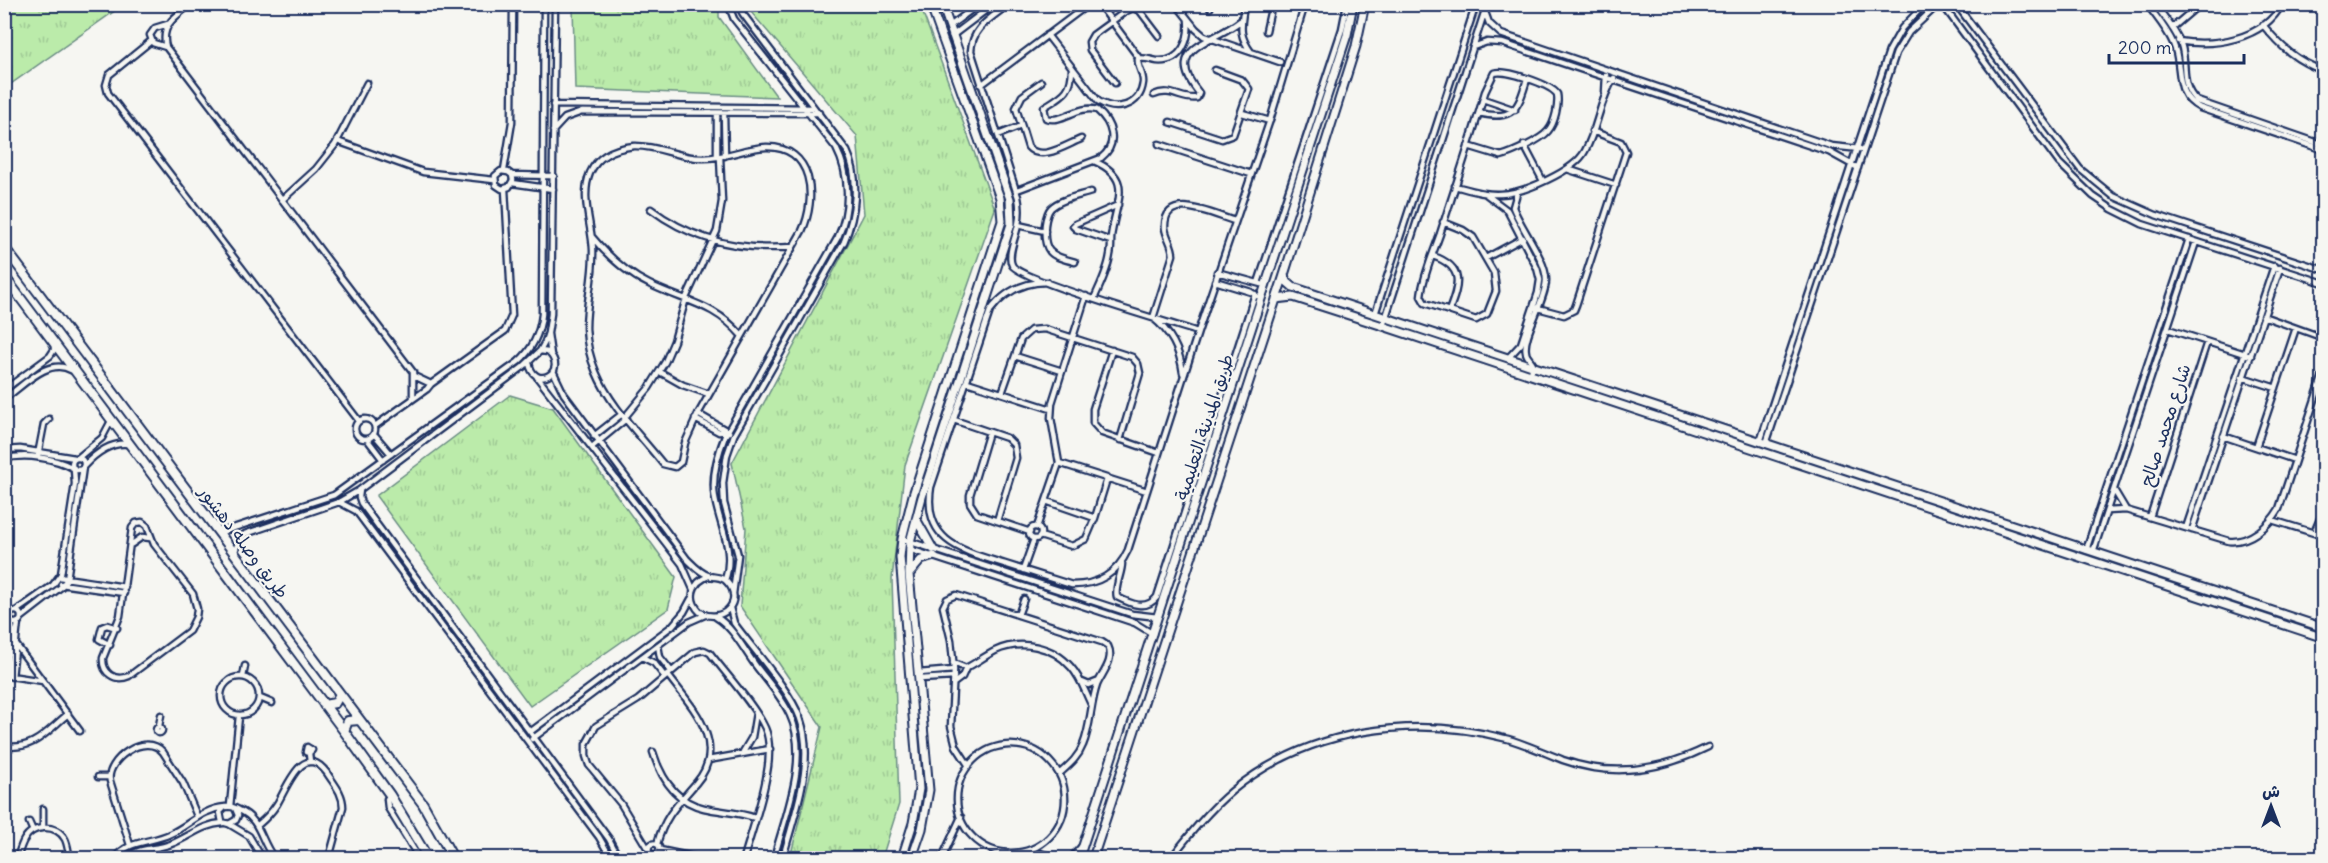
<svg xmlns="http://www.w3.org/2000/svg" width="2328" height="863" viewBox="0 0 2328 863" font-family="Delius,'Playpen Sans Arabic',sans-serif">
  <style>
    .grass { fill: url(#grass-tufts); stroke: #6b8d84; stroke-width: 1.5 }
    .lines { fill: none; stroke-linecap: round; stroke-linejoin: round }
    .street-casing { stroke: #1b2f5e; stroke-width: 9 }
    .secondary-casing { stroke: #1b2f5e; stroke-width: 11 }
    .primary-casing { stroke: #1b2f5e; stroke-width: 12 }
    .street { stroke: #f6f6f2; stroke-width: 4.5 }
    .secondary { stroke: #f6f6f2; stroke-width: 7 }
    .primary { stroke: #f6f6f2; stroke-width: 8 }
    .labels { text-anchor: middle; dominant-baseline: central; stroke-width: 4.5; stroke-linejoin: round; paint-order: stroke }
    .street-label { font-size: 18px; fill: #1b2f5e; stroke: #f6f6f2 }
  </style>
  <defs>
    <pattern id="grass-tufts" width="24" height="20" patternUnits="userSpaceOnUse" patternTransform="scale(1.5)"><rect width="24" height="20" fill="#bbebaa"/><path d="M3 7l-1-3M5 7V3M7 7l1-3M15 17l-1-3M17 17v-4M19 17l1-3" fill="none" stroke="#a0ca95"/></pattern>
  </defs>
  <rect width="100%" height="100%" fill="#f6f6f2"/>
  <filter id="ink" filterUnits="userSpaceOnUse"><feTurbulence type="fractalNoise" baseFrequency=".0167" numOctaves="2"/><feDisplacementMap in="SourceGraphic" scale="12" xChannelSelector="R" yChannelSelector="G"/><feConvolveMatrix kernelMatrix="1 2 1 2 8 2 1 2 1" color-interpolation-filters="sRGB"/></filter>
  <g filter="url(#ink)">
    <path class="grass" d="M5,4H123V5L5,88Z
      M573,5H719V17L777,97L575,89Z
      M745,5H920L995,209L905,465L892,579L899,804L882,858H790L822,727L740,606L746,528L732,463L864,214L857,136Z
      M510,395L553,408L676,577L668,609L530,706L376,496Z"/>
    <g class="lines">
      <defs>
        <path id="street" d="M191,4C176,16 160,25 166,47L413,372V398
          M1009,4C992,18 972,27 971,51L1018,197C1020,206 1020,215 1018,225C1016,236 1007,255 1012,265C1018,279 1173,324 1198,332
          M1099,4L1139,58
          M1176,4L1196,29L1204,36L1280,62
          M1208,4L1210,8
          M1244,4C1242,25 1237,33 1251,52
          M1942,4L2059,163L2093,196L2112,209L2142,224L2324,283
          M1956,4L2080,169L2113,196L2156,215L2324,270
          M2147,4C2156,17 2167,29 2173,43C2184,67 2172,94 2200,108L2324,150
          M2155,4C2164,17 2175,29 2181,44C2188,64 2179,85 2197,101L2324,145
          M1485,12L1489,23L1501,34L1831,146L1860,149
          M2263,25C2281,47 2296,61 2324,71
          M950,26L979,4
          M2172,28L2200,4
          M1266,31L1272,4
          M1047,35L1098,101C1116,112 1140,107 1143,83C1144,74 1137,67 1138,59C1145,57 1150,60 1157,61C1182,63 1190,39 1188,20
          M952,36L994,4
          M151,41L109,75L106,85L108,93L359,421
          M2178,41C2214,47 2263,40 2282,4
          M166,47L153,43L150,35L155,28L168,24
          M1473,47L1487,42L1502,43L1829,152L1858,168
          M1041,82L1022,96L1016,108L1028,147C1041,162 1066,145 1081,139
          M1115,83L1090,50L1089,42L1093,35L1126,11L1133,8L1140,11L1159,36
          M981,85L1089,4
          M1605,93L1606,75
          M1154,95C1171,87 1182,101 1197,98L1199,93C1161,47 1214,43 1240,21
          M1483,99L1515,110
          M553,105L814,108
          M717,113V157
          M724,113L725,156
          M1242,113L1270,121
          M1479,113C1513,121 1518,110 1527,79
          M1170,122L1222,139L1233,135L1249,89L1242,80L1215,70
          M553,131L565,118L582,112L819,113
          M998,135L1021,126
          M337,141L423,172L494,180
          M1159,144L1251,174
          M1524,145L1543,181
          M634,146C658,145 679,158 702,158C724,159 744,148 766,147C814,146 817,199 802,231L698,414L685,443L681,462L675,467L663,464C640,435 610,406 596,372C575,322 594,297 593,250C592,225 580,197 590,173C598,155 616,148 634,146Z
          M1094,161C1133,178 1117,199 1112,231C1110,239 1112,247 1110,255C1108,270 1100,285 1094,299
          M1567,169L1616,185
          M504,170L512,122L513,4
          M512,175L513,180L509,187L502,189L496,185L495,176L501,171L508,172L512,175L554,176
          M512,183L553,189
          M1455,186C1470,190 1485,195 1500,194C1522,194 1575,171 1585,151C1598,128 1599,101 1614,78
          M1017,190L1101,158C1119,144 1112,123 1097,110C1078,104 1062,124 1046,118L1044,107C1063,95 1072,92 1072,68
          M1517,193L1513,207C1520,227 1546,259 1546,280C1546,300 1522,336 1526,352C1526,356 1531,360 1533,364L1531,374
          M1487,195L1507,210L1537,268L1540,280L1538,293L1521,344L1508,358
          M282,200L316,169L335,145L367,83
          M651,209C693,241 742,251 793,247
          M1443,222L1463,230L1473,237L1494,273L1496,291L1487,314L1476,320L1425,303L1421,296C1423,276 1433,254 1440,234C1455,187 1471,140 1485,92L1494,73C1505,69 1550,84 1557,94C1559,104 1555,123 1548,131C1541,140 1512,153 1501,156L1468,146
          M1018,225L1045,231
          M592,237C608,256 626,273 649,284C685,302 714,303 742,336
          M1111,241L1076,229L1073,226L1075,224L1118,205
          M1433,256C1465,267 1459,285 1449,311
          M1486,258L1523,238
          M1075,262C1050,256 1043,252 1045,225C1046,218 1047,212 1051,208C1060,199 1079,196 1091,192
          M1217,272L1261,284
          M1215,281L1251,292L1257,296
          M1047,282C1023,282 1004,292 990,311L931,487C922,542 963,551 1005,564C1027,571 1049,578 1072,585C1098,585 1117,574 1128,550L1198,332L1271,117L1305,4
          M1258,283L1342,29L1347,4
          M1534,307L1564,315L1574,310L1576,305L1626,152L1621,142L1592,131
          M1375,314L1476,4
          M2263,316L2324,338
          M1383,326L1487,4
          M2168,329L2251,356
          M548,334L551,355
          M1112,350L1093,409V423L1102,433L1159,453
          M1015,356L1062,371
          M529,362C533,392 570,372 548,352L540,351
          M553,371L564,394L687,559C693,565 701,574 710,576C716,578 722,576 727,582C745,601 722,625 700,612C687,599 692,582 709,576
          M660,372L683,385L709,394
          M1183,373C1180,350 1171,332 1153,318L1173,255C1173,245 1166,237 1165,228C1163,189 1216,216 1235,221
          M414,376L431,384L505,331L512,315L505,189
          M537,377L682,564L693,589
          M2242,377L2276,388
          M967,382L1051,409
          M4,390L50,356L54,350V343
          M1002,393L1021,339L1031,330L1045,329L1132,357L1138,364L1140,373L1120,440
          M4,399C23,386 48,357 71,370
          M698,414L729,432
          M625,417L649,388L665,362L674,341L686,298L717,231L722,201L720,157
          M355 429a10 10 0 1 1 20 0a10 10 0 1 1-20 0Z
          M695,419L719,432L727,431
          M954,420L1007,438L1014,445L1016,458L997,521
          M375,426L427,389L431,384
          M989,432L970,495V503L977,514L1030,532
          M374,434L391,454
          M594,436L622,414
          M2223,436L2295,460
          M367,439L383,460
          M1760,442L1889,51L1902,28L1925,4
          M1766,444L1896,53L1909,32L1939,4
          M592,447L626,419
          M2256,447L2296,328
          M4,450L20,449L75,458
          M38,455L44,424L49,419
          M79,457L102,438L111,421
          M72 464a6 6 0 1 1 12 0a6 6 0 1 1-12 0Z
          M4,459C25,453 55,458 73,468
          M1059,463L1147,491
          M84,466C95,454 111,442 128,444
          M360,490L359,497L361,503L609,839L619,858
          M2114,490L2126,510
          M1046,501L1095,518
          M339,502L356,511L599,837L611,858
          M2107,511L2126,510L2229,541C2249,543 2269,526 2279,509L2324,372
          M2150,517L2207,342
          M2272,520L2314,533L2324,509
          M142,522L147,526L154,544L193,594L197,609L196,617L189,631L129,676C115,682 102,673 103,658L120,616L132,528L136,523Z
          M1037,527L1059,463L1051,418L1052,403L1086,296
          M1029 533a6 6 0 1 1 12 0a6 6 0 1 1-12 0Z
          M2186,528L2274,266
          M2192,530L2280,268
          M218,533L334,495L518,362C533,349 540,333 542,314L544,4
          M1040,536L1072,546L1086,539L1095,518L1107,479
          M902,539L1132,614L1158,617
          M132,544L142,537L150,538
          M909,549L1123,619L1135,623L1153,634
          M2086,550L2189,239
          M235,551L239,540L245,534L339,502L358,491L523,367L540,351L545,342L548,333L551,314L555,4
          M2093,552L2196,242
          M1122,563C1122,574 1114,587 1117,597C1131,604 1146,611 1157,597L1255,294
          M1023,570L1034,539
          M59,577L125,587
          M725,580C735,551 720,527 715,499C711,477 717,456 725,436L838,237C851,209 850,175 836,148L734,19L728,4
          M61,584L124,593
          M733,594L738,555L724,503L723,483L727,455L734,435L844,242C856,215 860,178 847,151L743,14L738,4
          M730,608L734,623C752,648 790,690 800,718C816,763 794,814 783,858
          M9 617a6 6 0 1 1 12 0a6 6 0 1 1-12 0Z
          M16,611L53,585L61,574L75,484L74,468
          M1018,615L1024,599
          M716,617C733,627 744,650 756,666C768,682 782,697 790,715C810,758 785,816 774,858
          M21,618L61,587L67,579L83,467
          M110,645L99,639L102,627L107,625L117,628
          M658,645L660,657L671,671
          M17,646L80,731
          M642,657L654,663L665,677
          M953,663L966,668C976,663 985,656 995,651C1021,639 1053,646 1071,667C1081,678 1085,692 1091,704
          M919,673L954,670
          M4,675L43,681
          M8,676L14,637L11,622
          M221 696a19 19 0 1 1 38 0a19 19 0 1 1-38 0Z
          M12,677L18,622
          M243,677L245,666
          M920,679L954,677
          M1082,682L1089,685L1099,681
          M954,683L962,677L966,668
          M260,698L272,703
          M159,726L161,715
          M156 730a3 3 0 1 1 6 0a3 3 0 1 1-6 0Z
          M530,732L672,626L684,612L691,599
          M532,739L689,622L705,615
          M957 799a54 54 0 1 1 108 0a54 54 0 1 1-108 0Z
          M4,746C34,751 47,731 68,714
          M653,752C661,778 676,802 704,808C721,812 738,812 755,818
          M743,752L752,737L756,713
          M309,753L306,752L307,747L312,750L309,753L310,762
          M708,760L770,749
          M969,766L956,746L951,726L954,670L951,640L943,607L947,599L956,595L1102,642L1108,646C1115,660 1102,673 1097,685C1090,705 1091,726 1083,745C1078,758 1069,765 1059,774
          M98,777H109
          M390,795L387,799L388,808L419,858
          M230,806L239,716
          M235,808L238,815L236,820L229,824L222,822L220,812L225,807C231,806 233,807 239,810C261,819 260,841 274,858
          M43,809V828
          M29,822L33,831
          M229,824L249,836L262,858
          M258,825C265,819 272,812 277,804C288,786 303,741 327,773C334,784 343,793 343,807L329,858
          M648.5 849a5.5 5.5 0 1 1 11 0a5.5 5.5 0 1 1-11 0Z
          M657,844C665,815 678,804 696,783C730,744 690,705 667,674
          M130,845L110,781C105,761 145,731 163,752L183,783L197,816
          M648,849L621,804L589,765L586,756V744L596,726L638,700L695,652L704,650L710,653C726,674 755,706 765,728C779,759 753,825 744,858
          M660,850L698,858
          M1040,853L1057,858
          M17,858C19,853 21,845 24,840C33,824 56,824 65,839C68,845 68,852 70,858
          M115,858C128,840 151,843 170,834C190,825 202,809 225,807
          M126,858C139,847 156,850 171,844C189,837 203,824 223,823
          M942,858L961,817
          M1071,858L1082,846
          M1171,858C1190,834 1209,810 1232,791C1309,728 1414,714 1508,739C1528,745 1545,753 1563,760C1613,778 1662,770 1708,747"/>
        <path id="secondary" d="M1284,275L1286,281L1293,287L2324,628
          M1276,299L1293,297L1383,326L2324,638
          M916,519L933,549
          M911,572L921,560L934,556
          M902,858L913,823L919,789L900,557L902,539L913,495L1002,221L1000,198L930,4
          M912,858L922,829L929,790L909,574L910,542L922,497L1011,224L1010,199L942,4
          M1079,858L1347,35L1353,4
          M1093,858L1284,275L1356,46L1365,4"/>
        <path id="primary" d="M4,247L423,804L453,858
          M4,276L344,731L390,795L428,858
          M324,705L335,703L340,694
          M344,731L348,721L359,720"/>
      </defs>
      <use href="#street" class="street-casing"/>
      <use href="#secondary" class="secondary-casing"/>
      <use href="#primary" class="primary-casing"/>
      <use href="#street" class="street"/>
      <use href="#secondary" class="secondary"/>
      <use href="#primary" class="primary"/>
    </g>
  </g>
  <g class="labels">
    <g class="street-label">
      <text transform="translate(2165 425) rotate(-72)">شارع محمد صالح</text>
      <text transform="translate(1204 427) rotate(-72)">طريق المدينة التعليمية</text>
      <text transform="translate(244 542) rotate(53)">طريق وصله دهشور</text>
    </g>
  </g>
  <rect width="2328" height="863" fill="none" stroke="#f6f6f2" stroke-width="24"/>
  <rect x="12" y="12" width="2304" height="839" fill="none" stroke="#1b2f5e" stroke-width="2" filter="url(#ink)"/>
  <g transform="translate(2271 806)" stroke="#f6f6f2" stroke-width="4.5" paint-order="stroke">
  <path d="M0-4.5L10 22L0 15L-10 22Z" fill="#1b2f5e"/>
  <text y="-9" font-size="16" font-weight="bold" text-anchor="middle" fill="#1b2f5e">ش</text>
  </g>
  <path d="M2109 54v9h135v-9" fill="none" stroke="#1b2f5e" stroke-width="3"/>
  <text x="2118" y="54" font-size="18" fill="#1b2f5e" stroke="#f6f6f2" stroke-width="4.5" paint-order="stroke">200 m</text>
</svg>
